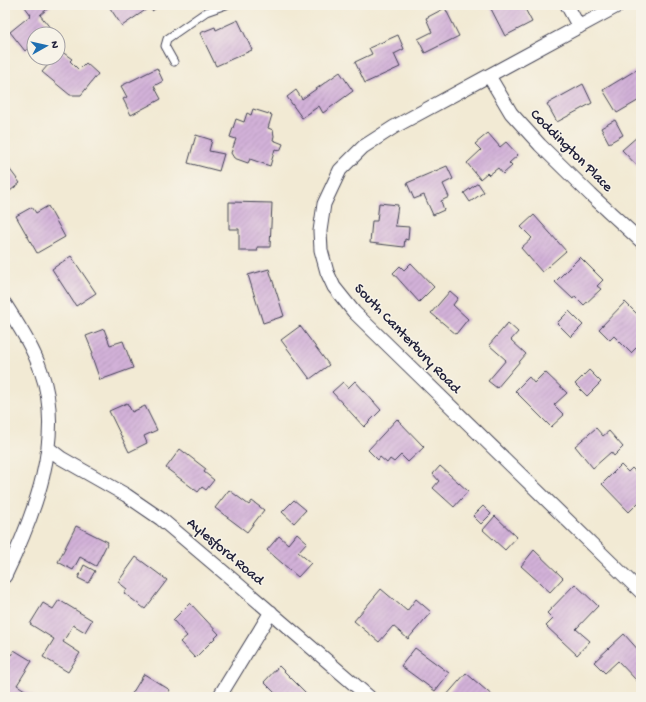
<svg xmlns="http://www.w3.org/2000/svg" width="646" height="702" viewBox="0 0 646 702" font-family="'Gochi Hand',sans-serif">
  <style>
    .building { fill: url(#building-hatch) }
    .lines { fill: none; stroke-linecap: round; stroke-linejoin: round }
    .service-casing { stroke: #414052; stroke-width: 9 }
    .minor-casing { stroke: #414052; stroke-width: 15 }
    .service { stroke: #fff; stroke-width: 7 }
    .minor { stroke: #fff; stroke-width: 13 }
    .labels { text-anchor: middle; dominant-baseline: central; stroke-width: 3; stroke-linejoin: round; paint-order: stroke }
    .street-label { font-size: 15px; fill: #22223b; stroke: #f7f3e8 }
  </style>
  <defs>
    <pattern id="building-hatch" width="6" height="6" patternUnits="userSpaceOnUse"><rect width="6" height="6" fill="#d2b1d8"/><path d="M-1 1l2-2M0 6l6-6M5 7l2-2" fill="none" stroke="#b498ba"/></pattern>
  </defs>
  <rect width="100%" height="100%" fill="#f7f3e8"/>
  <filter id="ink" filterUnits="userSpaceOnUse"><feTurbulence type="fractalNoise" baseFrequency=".025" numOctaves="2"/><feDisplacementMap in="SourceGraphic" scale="8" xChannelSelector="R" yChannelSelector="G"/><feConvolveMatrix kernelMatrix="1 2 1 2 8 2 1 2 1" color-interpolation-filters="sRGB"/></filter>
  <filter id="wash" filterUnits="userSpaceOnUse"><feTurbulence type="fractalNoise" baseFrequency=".012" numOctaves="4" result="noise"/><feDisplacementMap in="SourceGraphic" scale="16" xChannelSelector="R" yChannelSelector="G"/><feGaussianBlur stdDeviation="0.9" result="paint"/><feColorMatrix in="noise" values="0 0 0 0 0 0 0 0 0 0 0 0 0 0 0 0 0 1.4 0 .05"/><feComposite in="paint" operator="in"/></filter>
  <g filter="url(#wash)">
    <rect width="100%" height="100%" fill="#f2ead4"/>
    <g id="blocks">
      <path class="building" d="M28,5H52L40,15L55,34H34V48L32,45L25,51L10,32L31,15L25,7Z
        M108,5H161L152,11L150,7L122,26Z
        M308,5H326V8Z
        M489,5H523L532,22L505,36Z
        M445,8L459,36L425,53L418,39L432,32L426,18Z
        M238,20L252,50L216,66L200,33L215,27L216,30Z
        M398,35L404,49L394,54L400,67L365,83L355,62L372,54L369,48Z
        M61,51L72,59L70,61L79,70L86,63L98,74L81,95H70L42,72L54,58H58V54Z
        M641,67V99L617,113L603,90Z
        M157,68L163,81L154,86L161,99L131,115L123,99L127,97L121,86Z
        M340,72L353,91L323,113L319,106L302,118L287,97L296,90L302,99Z
        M583,84L592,103L557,122L547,104Z
        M253,109L272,115L268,128L273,130L274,136L273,140L283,144L280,151L275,149L270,166L250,159L248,163L234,158L231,153L236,139L230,137L236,119L244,122L247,113L251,115Z
        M615,120L623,135L609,143L601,128Z
        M488,133L500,147L506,142L518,155L509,163L512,166L503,174L498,168L489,175L487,173L480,179L467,163L481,150L475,144Z
        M196,135L212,140L209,151L224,154L219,171L188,163Z
        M638,136L641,139V170L622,150Z
        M5,163L20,183L5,195Z
        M447,166L453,179L443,184L449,197L441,201L444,210L433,215L424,195L414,199L407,183Z
        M478,183L484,192L470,202L464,193Z
        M229,202L272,203L270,247H257L258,251H239V229H229Z
        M379,203L398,205L395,226L409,227L408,240L405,239L404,247L370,243L372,221H377Z
        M48,206L65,237L37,253L16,216L32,207L36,213Z
        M534,215L566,251L542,272L521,248L532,238L521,227Z
        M71,256L96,293L76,306L52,269Z
        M580,257L603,280L597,286L601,289L584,305L575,296L573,299L555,282Z
        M411,263L434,287L419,302L393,273L400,266L404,270Z
        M269,269L284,316L263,323L248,275Z
        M450,291L458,298L453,305L468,319L456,334L431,313Z
        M625,302L641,318V343L631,353L614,336L610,340L599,329Z
        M569,311L583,325L571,337L557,323Z
        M508,323L518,332L511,340L526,354L497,388L488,381L506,360L489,345Z
        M300,326L329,365L310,379L281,340Z
        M104,329L110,345L123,341L133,368L100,380L91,354L93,353L86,336Z
        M589,370L601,382L587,396L575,384Z
        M545,372L567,393L554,405L564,415L551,427L515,391L529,377L534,383Z
        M355,381L381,410L364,427L332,392L343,382L348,388Z
        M127,403L132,412L145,406L157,430L144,436L147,443L129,452L109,411Z
        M397,419L424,447L408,462L401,455L394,462L390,459L387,463L380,457L378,460L368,450Z
        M596,428L603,436L609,431L623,447L614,456L611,452L593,468L575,446Z
        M180,449L206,469L204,472L214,480L206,490L202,487L198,492L166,468Z
        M621,465L628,472L632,468L641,477V500L629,512L602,484Z
        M440,466L468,491L454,507L433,488L439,481L433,474Z
        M229,490L249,505L252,501L264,510L247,532L215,508Z
        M294,500L306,510L294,523L282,512Z
        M483,506L491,514L481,524L473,516Z
        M495,516L517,537L505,550L483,530Z
        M76,526L108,542L96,566L80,557L73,570L58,562Z
        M297,533L307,542L298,552L311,563L298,577L267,550L279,536L288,544Z
        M534,550L563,578L550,592L521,566Z
        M136,557L167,580L145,609L124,593L127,589L118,582Z
        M84,565L95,571L88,583L78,578Z
        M575,584L598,606L576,629L590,641L577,655L546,626L553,619L547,613Z
        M381,589L407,611L416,599L431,612L408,639L393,626L379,642L354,621Z
        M59,600L92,620L85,632L73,625L63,642L80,653L68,672L43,657L54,639L30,624L43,603L53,609Z
        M190,603L219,634L195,658L180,642L187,636L173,620Z
        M624,634L641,653V678L637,681L618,661L605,673L594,662Z
        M415,648L449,673L435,691L401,666Z
        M14,650L32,661L17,685L36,697H5V666Z
        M279,666L310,697H279L264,682Z
        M466,673L494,697H445Z
        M144,674L170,690L165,697H130Z"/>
    </g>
  </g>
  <g filter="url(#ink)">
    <use href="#blocks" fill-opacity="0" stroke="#414052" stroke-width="1"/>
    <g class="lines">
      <defs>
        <path id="service" d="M174,62L165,46L167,39L206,12L226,5"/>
        <path id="minor" d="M567,5L579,27
          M619,5L394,127L363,147L340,170L324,204L320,231L321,250L327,272L334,287L354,312L641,592
          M489,76L511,113L540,145L591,195L641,241
          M5,304C18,325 33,347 41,371C65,437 34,516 5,576
          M48,448L61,458L126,495L161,519L233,580L369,697
          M219,697L271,612"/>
      </defs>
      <use href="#service" class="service-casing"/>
      <use href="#minor" class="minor-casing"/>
      <use href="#service" class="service"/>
      <use href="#minor" class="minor"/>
    </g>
  </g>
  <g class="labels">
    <g class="street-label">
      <text transform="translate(571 151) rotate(45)">Coddington Place</text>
      <text transform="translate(407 339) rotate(46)">South Canterbury Road</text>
      <text transform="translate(225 552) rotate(40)">Aylesford Road</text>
    </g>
  </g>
  <rect width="646" height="702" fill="none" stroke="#f7f3e8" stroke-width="20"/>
  <g transform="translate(46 46) rotate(82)"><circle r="19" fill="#f7f3e8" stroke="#a29fa3"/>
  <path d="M0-3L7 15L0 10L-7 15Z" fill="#1f6fb2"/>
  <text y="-6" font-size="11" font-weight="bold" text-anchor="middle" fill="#22223b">N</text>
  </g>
</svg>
